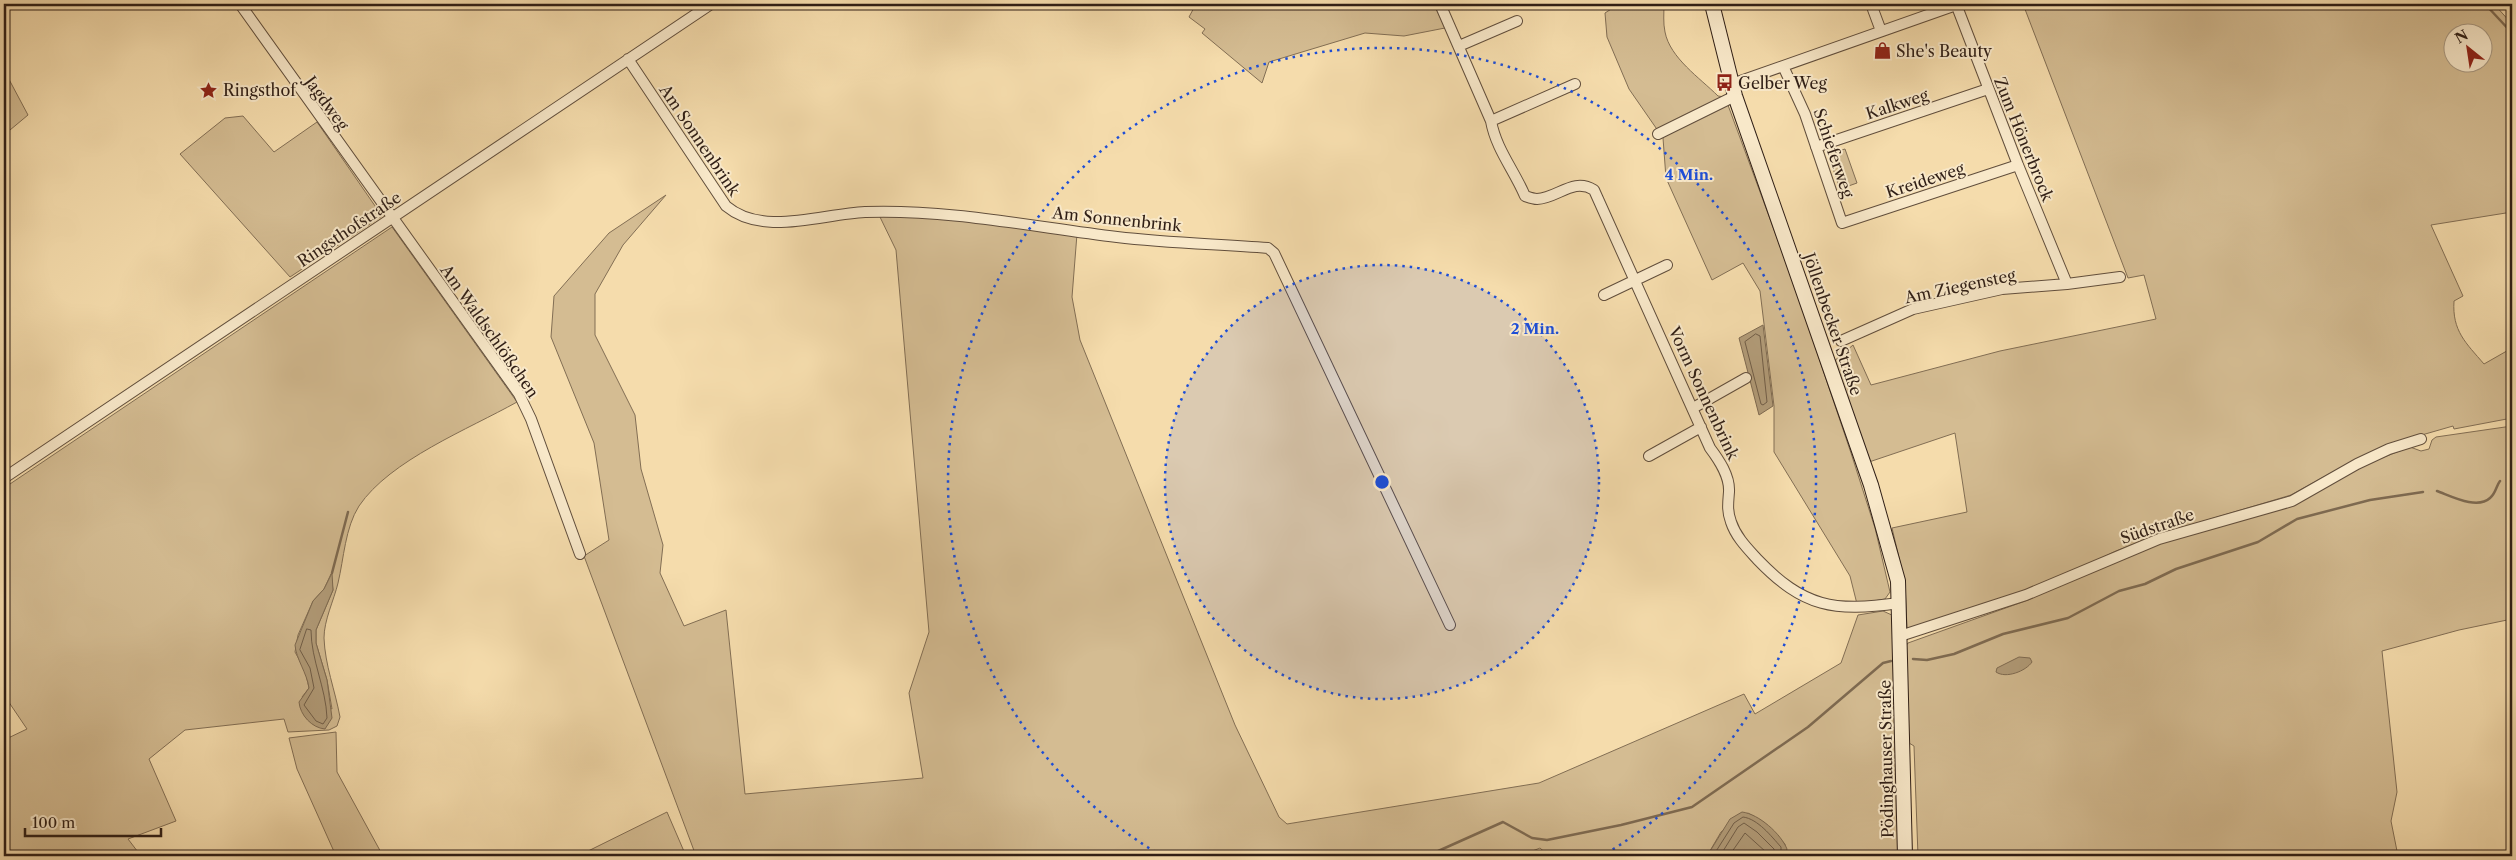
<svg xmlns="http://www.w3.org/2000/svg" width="2516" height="860" viewBox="0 0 2516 860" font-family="'Libre Caslon Text',serif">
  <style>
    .green { fill: #d4bc92; stroke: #826e54; fill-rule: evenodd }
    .water { fill: #b29c79; stroke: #7e6a51 }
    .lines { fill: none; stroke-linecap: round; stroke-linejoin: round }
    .shore { stroke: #715e48; stroke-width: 1 }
    .stream { stroke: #7e6a51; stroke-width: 2.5 }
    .minor-casing { stroke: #614e3c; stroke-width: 12 }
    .secondary-casing { stroke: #301f16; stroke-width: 16 }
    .minor { stroke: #f8e8c9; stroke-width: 10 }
    .secondary { stroke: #f8e8c9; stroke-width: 14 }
    .ring { fill: none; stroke: #1d4ed8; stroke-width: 2.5; stroke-dasharray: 2.5 5 }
    .labels { text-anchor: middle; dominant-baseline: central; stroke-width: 4; stroke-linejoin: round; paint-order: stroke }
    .poi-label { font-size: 16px; fill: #301f16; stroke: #f8e8c9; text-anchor: start }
    .street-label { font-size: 16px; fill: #301f16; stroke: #f8e8c9 }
    .centre { fill: #1d4ed8; stroke: #f8e8c9; stroke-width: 2.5 }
    .ring-label { font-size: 15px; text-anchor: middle; font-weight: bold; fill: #1d4ed8; stroke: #f8e8c9; stroke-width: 4; stroke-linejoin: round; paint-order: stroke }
  </style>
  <rect width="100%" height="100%" fill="#f5dcac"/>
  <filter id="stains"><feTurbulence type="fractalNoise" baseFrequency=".004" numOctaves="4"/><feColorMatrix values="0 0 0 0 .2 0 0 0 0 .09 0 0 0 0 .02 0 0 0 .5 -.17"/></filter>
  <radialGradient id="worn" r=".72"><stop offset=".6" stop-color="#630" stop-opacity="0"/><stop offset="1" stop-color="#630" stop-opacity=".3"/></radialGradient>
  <path class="green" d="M1196,4H1434L1445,28L1404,36L1365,33L1269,62L1262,83L1202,33L1205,29L1189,17Z
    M1619,4H1664C1664,13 1663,23 1665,32C1670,58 1700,78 1718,96L1725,97L1794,284L1851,453L1875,528L1890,592L1885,599L1857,604L1850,576L1774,452V406L1760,291L1743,263L1712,280L1666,178L1663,138L1629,89L1607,37L1605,13Z
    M2023,4H2494L2512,24V212L2431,225L2463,296L2454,301C2452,331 2466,343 2484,364L2512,348V418L2454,429L2453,426L2394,443L2358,458L2291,495L2157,535L2116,551L2025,594L1912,630L1907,628L1905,583L1892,528L1967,512L1955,433L1869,462L1833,362L1853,345L1871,385L2000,351L2156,319L2144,275L2128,278ZM2454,32H2484V62H2454Z
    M4,70L28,115L4,135Z
    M243,116L274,152L317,122L382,216L290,277L180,154L225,118Z
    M1845,149L1857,183L1840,189L1828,154Z
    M666,195L623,245L595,294V335L635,415L641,469L663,545L660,573L684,626L726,610L745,794L923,778L909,693L929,632L896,250L879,215L903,214L1077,234L1072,297L1080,340L1235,725L1279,817L1287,824L1539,783L1744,694L1755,714L1841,663L1858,615L1883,611L1894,616C1899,696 1896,776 1898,856H1785V844L1765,823L1748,813L1721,832L1707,856H1549L1540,848L1520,856H696L584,556L609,540L594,443L551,337L554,296L609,233Z
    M392,227L517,402C469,429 390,460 359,506C345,528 344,558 338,583C334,600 324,620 324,638C325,665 335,690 340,717L337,726L329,730L288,732L284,719L185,730L149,759L176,821L128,839L141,856H6L4,845V740L27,729L4,695V488ZM331,574L333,590L316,630V643L327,680L332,709L302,697L309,688L305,670L295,652L298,635L313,601L324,589Z
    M2512,426V619L2459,630L2382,651L2397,792L2391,821L2398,856H2300L2299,853L2294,856H1918L1914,746L1909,743L1905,647L1908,643L2028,600L2134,550L2291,504L2358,467L2410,447L2421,451L2429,449L2432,440L2436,437Z
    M336,732L337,772L383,856H336L297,769L289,738Z
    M667,812L686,856H578Z"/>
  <path class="water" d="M1763,325L1773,406L1759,415L1739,338Z
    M332,573L333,590L316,630V643L327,680L332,718L325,729C312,728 300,715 299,702L309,688C307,673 296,659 295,645L313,601L324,589Z
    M2019,657L2030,658L2032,662C2026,671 2006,679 1996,672L1997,668Z
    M1742,812C1759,814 1781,834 1787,849L1785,856H1707L1730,819Z"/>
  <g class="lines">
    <path class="shore" d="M1756,334L1760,336L1767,402L1763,405L1761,404L1745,342Z
      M307,629L311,630C311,660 326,688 327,718L323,724L316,721L304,705L314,688L310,668L300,650Z
      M1713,856L1734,823L1743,817C1758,819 1771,836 1781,847V856
      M1720,856L1738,827L1744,823L1757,832L1774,849L1775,856
      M1729,856L1745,833L1766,852L1767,856"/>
    <path class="stream" d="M2485,4L2512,33
      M2510,480L2512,479
      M2437,491C2451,496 2477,510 2490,498C2496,493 2496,486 2500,481
      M332,573L348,512
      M1913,659L1927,660L1954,654L2003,634L2068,618L2119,591L2145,584L2176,569L2258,542L2297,519L2370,500L2423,492
      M1427,856L1503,822L1532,838L1547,840L1621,825L1692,807L1808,727L1883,663L1891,661"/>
    <defs>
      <path id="minor" d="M240,4L519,394L531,419L580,554
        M1440,4L1491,121C1496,149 1514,170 1525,196C1528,197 1533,199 1537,199C1558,198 1573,177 1594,190L1710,448C1719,460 1730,476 1729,492C1728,504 1727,511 1731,522C1736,537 1747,548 1757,559C1804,608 1834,612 1899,603
        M1871,4L1881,31
        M1956,4L2018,165L2067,284
        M1459,46L1517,21
        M628,59L726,206C763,237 821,214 865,212C949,209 1034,227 1117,237C1167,243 1217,244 1268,248L1274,253L1450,625
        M1783,66L1805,114L1842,223L2018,165
        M1732,84L1956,5
        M1491,121L1575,84
        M1658,134L1735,96
        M1816,147L1988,89
        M1604,295L1667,265
        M1841,341L1913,309L2002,289L2067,284L2120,277
        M1693,408L1746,378
        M1649,456L1701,427
        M4,478L711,4
        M1900,636L2026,595L2159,539L2292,501L2357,464L2389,449L2421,439"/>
      <path id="secondary" d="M1712,4L1735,96L1871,485L1898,581L1905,856"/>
    </defs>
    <use href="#minor" class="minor-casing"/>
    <use href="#secondary" class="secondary-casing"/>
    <use href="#minor" class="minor"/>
    <use href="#secondary" class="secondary"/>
  </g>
  <circle cx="1382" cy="482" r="217" fill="#1d4ed8" fill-opacity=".12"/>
  <g class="ring">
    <circle cx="1382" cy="482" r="217"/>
    <path d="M1162 856A434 434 0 1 1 1602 856"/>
  </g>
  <defs>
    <symbol id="shop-bare" viewBox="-9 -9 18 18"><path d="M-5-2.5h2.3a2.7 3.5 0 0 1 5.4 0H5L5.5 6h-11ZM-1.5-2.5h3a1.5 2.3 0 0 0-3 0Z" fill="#8f2418" stroke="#f8e8c9" stroke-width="2.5" paint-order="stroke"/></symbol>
    <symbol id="bus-bare" viewBox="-9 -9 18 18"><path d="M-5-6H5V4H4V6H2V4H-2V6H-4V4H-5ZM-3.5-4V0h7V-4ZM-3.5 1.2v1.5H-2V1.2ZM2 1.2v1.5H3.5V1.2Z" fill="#8f2418" stroke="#f8e8c9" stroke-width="2.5" paint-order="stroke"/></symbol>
    <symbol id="sight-bare" viewBox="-9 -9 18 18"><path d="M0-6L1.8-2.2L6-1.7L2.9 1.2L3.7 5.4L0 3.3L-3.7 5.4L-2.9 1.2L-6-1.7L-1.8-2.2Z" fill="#8f2418" stroke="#f8e8c9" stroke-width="2.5" paint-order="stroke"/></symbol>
  </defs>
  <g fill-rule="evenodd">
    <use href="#shop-bare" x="1870" y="38" width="25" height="25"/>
    <use href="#bus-bare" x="1712" y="70" width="25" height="25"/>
    <use href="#sight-bare" x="196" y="78" width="25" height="25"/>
  </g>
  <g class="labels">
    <g class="poi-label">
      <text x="1896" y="51">She's Beauty</text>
      <text x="1738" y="83">Gelber Weg</text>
      <text x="223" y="90">Ringsthof</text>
    </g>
    <g class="street-label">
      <text transform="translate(327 103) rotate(54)">Jagdweg</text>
      <text transform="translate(1897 104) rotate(-18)">Kalkweg</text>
      <text transform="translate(2024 139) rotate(68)">Zum Hönerbrock</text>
      <text transform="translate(700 140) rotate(56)">Am Sonnenbrink</text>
      <text transform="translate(1834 153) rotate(71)">Schieferweg</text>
      <text transform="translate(1925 180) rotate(-18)">Kreideweg</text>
      <text transform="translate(1117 219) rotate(6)">Am Sonnenbrink</text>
      <text transform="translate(349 229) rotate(-34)">Ringsthofstraße</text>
      <text transform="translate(1960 286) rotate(-12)">Am Ziegensteg</text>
      <text transform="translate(1833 324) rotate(71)">Jöllenbecker Straße</text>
      <text transform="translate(490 331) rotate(55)">Am Waldschlößchen</text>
      <text transform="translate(1704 393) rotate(65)">Vorm Sonnenbrink</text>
      <text transform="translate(2157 526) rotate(-19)">Südstraße</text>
      <text transform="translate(1886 759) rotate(-91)">Pödinghauser Straße</text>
    </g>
  </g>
  <circle cx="1382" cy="482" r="8" class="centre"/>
  <g class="ring-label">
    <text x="1689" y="180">4 Min.</text>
    <text x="1535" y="334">2 Min.</text>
  </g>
  <rect width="2516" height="860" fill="none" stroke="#f5dcac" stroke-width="20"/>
  <rect x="5" y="5" width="2506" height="850" fill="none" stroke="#301f16" stroke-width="2.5"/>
  <rect x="10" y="10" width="2496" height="840" fill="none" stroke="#301f16"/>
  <g transform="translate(2468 48) rotate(330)"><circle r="24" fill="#f8e8c9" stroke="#a89881"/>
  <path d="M0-4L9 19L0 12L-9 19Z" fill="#8f2418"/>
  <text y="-8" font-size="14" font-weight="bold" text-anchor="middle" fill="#301f16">N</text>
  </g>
  <path d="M25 828v8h136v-8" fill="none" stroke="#301f16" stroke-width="2.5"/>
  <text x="32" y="828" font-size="15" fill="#301f16" stroke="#f8e8c9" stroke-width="4" paint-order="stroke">100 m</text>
  <rect width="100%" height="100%" filter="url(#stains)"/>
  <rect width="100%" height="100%" fill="url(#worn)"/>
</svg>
